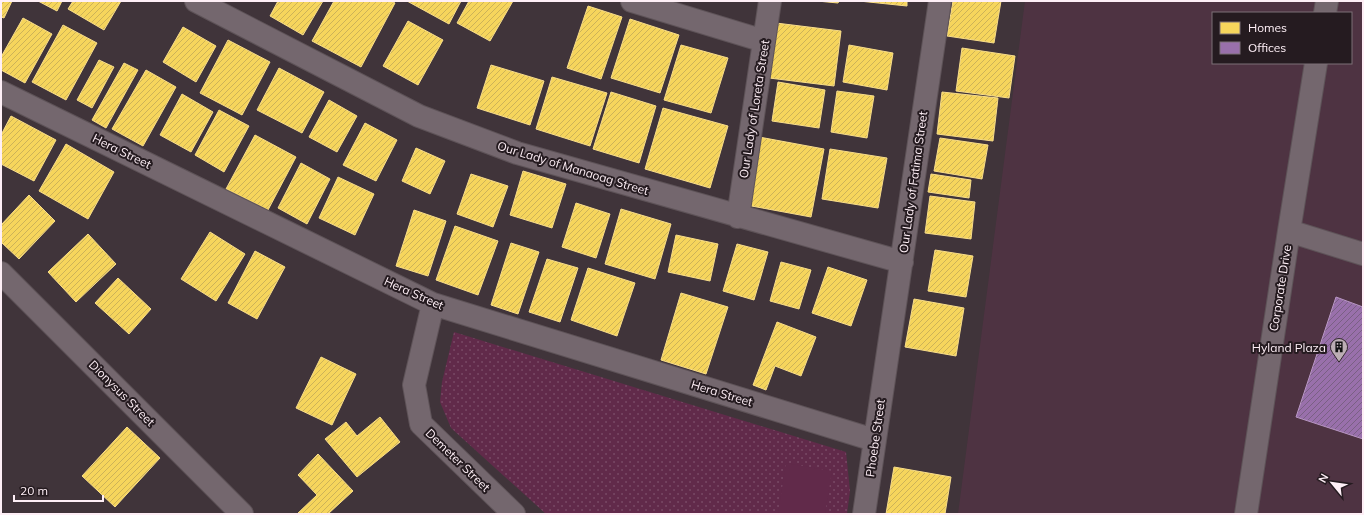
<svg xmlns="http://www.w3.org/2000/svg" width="1364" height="515" viewBox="0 0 1364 515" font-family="Mulish,sans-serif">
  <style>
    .built { fill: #4e3342; fill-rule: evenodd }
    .grass { fill: url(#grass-dots) }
    .pitch { fill: #612a4a }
    .homes { fill: url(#homes-hatch); stroke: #f8dd8a }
    .offices { fill: url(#offices-hatch); stroke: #b796c2 }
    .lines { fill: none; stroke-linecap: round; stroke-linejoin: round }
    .minor-casing { stroke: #5e5358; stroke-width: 24 }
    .minor { stroke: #74676e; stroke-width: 22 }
    .labels { text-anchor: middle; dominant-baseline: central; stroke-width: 4; stroke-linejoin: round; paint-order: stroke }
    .street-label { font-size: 12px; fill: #feeff6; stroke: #251b20 }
    .poi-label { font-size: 12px; fill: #feeff6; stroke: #251b20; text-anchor: end }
  </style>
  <defs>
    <pattern id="grass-dots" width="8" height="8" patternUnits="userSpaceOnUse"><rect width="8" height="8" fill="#612a4a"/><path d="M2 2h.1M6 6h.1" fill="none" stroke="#794965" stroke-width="1.8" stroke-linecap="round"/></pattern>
    <pattern id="homes-hatch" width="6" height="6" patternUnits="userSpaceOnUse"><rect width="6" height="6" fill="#f6d55c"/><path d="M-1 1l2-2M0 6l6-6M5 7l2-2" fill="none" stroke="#ccb258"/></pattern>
    <pattern id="offices-hatch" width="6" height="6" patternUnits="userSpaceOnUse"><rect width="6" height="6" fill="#9970ab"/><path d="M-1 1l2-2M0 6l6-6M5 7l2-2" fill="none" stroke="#7a6084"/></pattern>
  </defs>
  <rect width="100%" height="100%" fill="#40343a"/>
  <path class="built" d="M1025,1H1363V514H958ZM1213,13H1351V63H1213Z"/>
  <path class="grass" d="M454,332L846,452L850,491L847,514H546L451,428L440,402L442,382Z"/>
  <path class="pitch" d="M786,463L832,471L825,514H778Z"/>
  <path class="homes" d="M1,1H12L4,18L1,17Z
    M38,1H62L57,11Z
    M73,1H121L104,30L68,9Z
    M278,1H323L303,35L270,16Z
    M334,1H391L395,3L361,67L312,41Z
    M407,1H461L449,24Z
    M469,1H513L490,41L457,23Z
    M817,1H839L838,3Z
    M859,1H907V6Z
    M953,1H1001L994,43L947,36Z
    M588,6L622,17L601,79L567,68Z
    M23,18L52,34L25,83L1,70V57Z
    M630,19L679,35L660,93L611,78Z
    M408,21L443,40L418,85L383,66Z
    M776,23L841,31L834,86L769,78Z
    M63,25L97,43L66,100L32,82Z
    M183,27L216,46L196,82L163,62Z
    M228,40L270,62L242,115L200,93Z
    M681,45L728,58L711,113L664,100Z
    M849,45L893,53L887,90L843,82Z
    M962,48L1015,56L1009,98L956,91Z
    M99,60L114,67L92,108L77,100Z
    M124,63L138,70L106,128L92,120Z
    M491,65L544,81L530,125L477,108Z
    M279,68L324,92L302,133L257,110Z
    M146,70L176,87L143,146L112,129Z
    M552,77L607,93L590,146L536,129Z
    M778,82L825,90L819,128L772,121Z
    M837,91L874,96L867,138L831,132Z
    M611,92L656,106L639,163L593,149Z
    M942,92L998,98L993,141L937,134Z
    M182,94L213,112L191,152L160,135Z
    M329,100L357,116L337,152L309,137Z
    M663,108L728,126L710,188L645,169Z
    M219,110L249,126L224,172L195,155Z
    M11,116L56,140L34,181L1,164V135Z
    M365,123L397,140L376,181L343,165Z
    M255,135L296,157L268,210L226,189Z
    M759,137L824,149L811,217L746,205Z
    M940,138L988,145L982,179L934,171Z
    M66,144L114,172L88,219L39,191Z
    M416,148L445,161L430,194L402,181Z
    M830,149L887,158L878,208L822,199Z
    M301,163L330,179L307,224L278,208Z
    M523,171L566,184L552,228L510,215Z
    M471,174L508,186L493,227L457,214Z
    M931,174L971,180L969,198L928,192Z
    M338,177L374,194L355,235L319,218Z
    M29,195L55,221L19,259L1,242V225Z
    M930,196L975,202L971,239L925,233Z
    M576,203L610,214L596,258L562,247Z
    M621,209L671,224L655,279L605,264Z
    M414,210L446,221L428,276L396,266Z
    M455,226L498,241L478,295L436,280Z
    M210,232L245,254L216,301L181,279Z
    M88,234L116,264L76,302L48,272Z
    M676,235L718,244L710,281L668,272Z
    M511,243L539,252L518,314L491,305Z
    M737,244L768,252L754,300L723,291Z
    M935,250L973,256L966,297L928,291Z
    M255,251L285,267L257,319L228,303Z
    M547,259L578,268L560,322L529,312Z
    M781,262L811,270L799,309L770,301Z
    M828,267L867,280L851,326L812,313Z
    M588,268L635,283L617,336L571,320Z
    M118,278L151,309L129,334L95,303Z
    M681,293L728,307L706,374L661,360Z
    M914,299L964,308L956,356L905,347Z
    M777,322L816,337L801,376L775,366L766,390L753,385Z
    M321,357L356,374L332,425L296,408Z
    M380,417L400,442L357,477L325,439L346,422L357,436Z
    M127,427L160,458L115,507L82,476Z
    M318,454L353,491L328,514H297L317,495L298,475Z
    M894,467L951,477L945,514H886Z"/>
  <path class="offices" d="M1336,297L1363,307V439L1296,417Z"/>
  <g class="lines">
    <defs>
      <path id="minor" d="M196,1L419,116L517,153L902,262
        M632,1L764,41
        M1325,13L1327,1
        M1,92L433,304L874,440
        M738,217L770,1
        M1289,231L1363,254
        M1,273L242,514
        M433,304L414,385L421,424L514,514
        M864,514L940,1
        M1246,514L1289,231L1316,63"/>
    </defs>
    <use href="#minor" class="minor-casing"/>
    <use href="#minor" class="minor"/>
  </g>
  <defs>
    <symbol id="building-pin" viewBox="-11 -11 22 30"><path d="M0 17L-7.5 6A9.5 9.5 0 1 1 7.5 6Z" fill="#bcaeb4" stroke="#251b20"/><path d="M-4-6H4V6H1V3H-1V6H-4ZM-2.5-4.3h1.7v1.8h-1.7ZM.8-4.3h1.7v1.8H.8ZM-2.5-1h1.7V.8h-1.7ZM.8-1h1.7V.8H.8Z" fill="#111"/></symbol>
  </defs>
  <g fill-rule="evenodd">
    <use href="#building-pin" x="1329" y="337" width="20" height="27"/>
  </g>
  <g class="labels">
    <g class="street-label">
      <text transform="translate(754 109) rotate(-81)">Our Lady of Loreta Street</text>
      <text transform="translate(122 151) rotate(26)">Hera Street</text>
      <text transform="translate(573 168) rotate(17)">Our Lady of Manaoag Street</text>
      <text transform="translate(913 182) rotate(-82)">Our Lady of Fatima Street</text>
      <text transform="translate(1280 288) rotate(-81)">Corporate Drive</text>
      <text transform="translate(414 293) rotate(24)">Hera Street</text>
      <text transform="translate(122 393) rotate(45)">Dionysus Street</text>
      <text transform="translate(722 393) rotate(17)">Hera Street</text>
      <text transform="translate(875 438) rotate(-82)">Phoebe Street</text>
      <text transform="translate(458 460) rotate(44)">Demeter Street</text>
    </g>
    <g class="poi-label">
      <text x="1326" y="347">Hyland Plaza</text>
    </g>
  </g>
  <rect width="1364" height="515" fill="none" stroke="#feeff6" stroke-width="4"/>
  <rect x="1212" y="12" width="140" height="52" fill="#251b20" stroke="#7c7076"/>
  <rect x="1220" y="22" width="20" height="12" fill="#f6d55c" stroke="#7c7076"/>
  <text x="1248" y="32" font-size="12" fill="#feeff6">Homes</text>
  <rect x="1220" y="42" width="20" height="12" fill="#9970ab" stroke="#7c7076"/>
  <text x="1248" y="52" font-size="12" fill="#feeff6">Offices</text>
  <g transform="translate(1332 483) rotate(299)" stroke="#251b20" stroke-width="3" paint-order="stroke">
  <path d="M0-3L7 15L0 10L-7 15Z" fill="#feeff6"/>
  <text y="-6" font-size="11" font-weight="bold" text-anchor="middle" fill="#feeff6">N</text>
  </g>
  <path d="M14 495v6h89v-6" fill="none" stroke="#feeff6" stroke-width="2"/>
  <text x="20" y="495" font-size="12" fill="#feeff6" stroke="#251b20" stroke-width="3" paint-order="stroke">20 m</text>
</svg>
